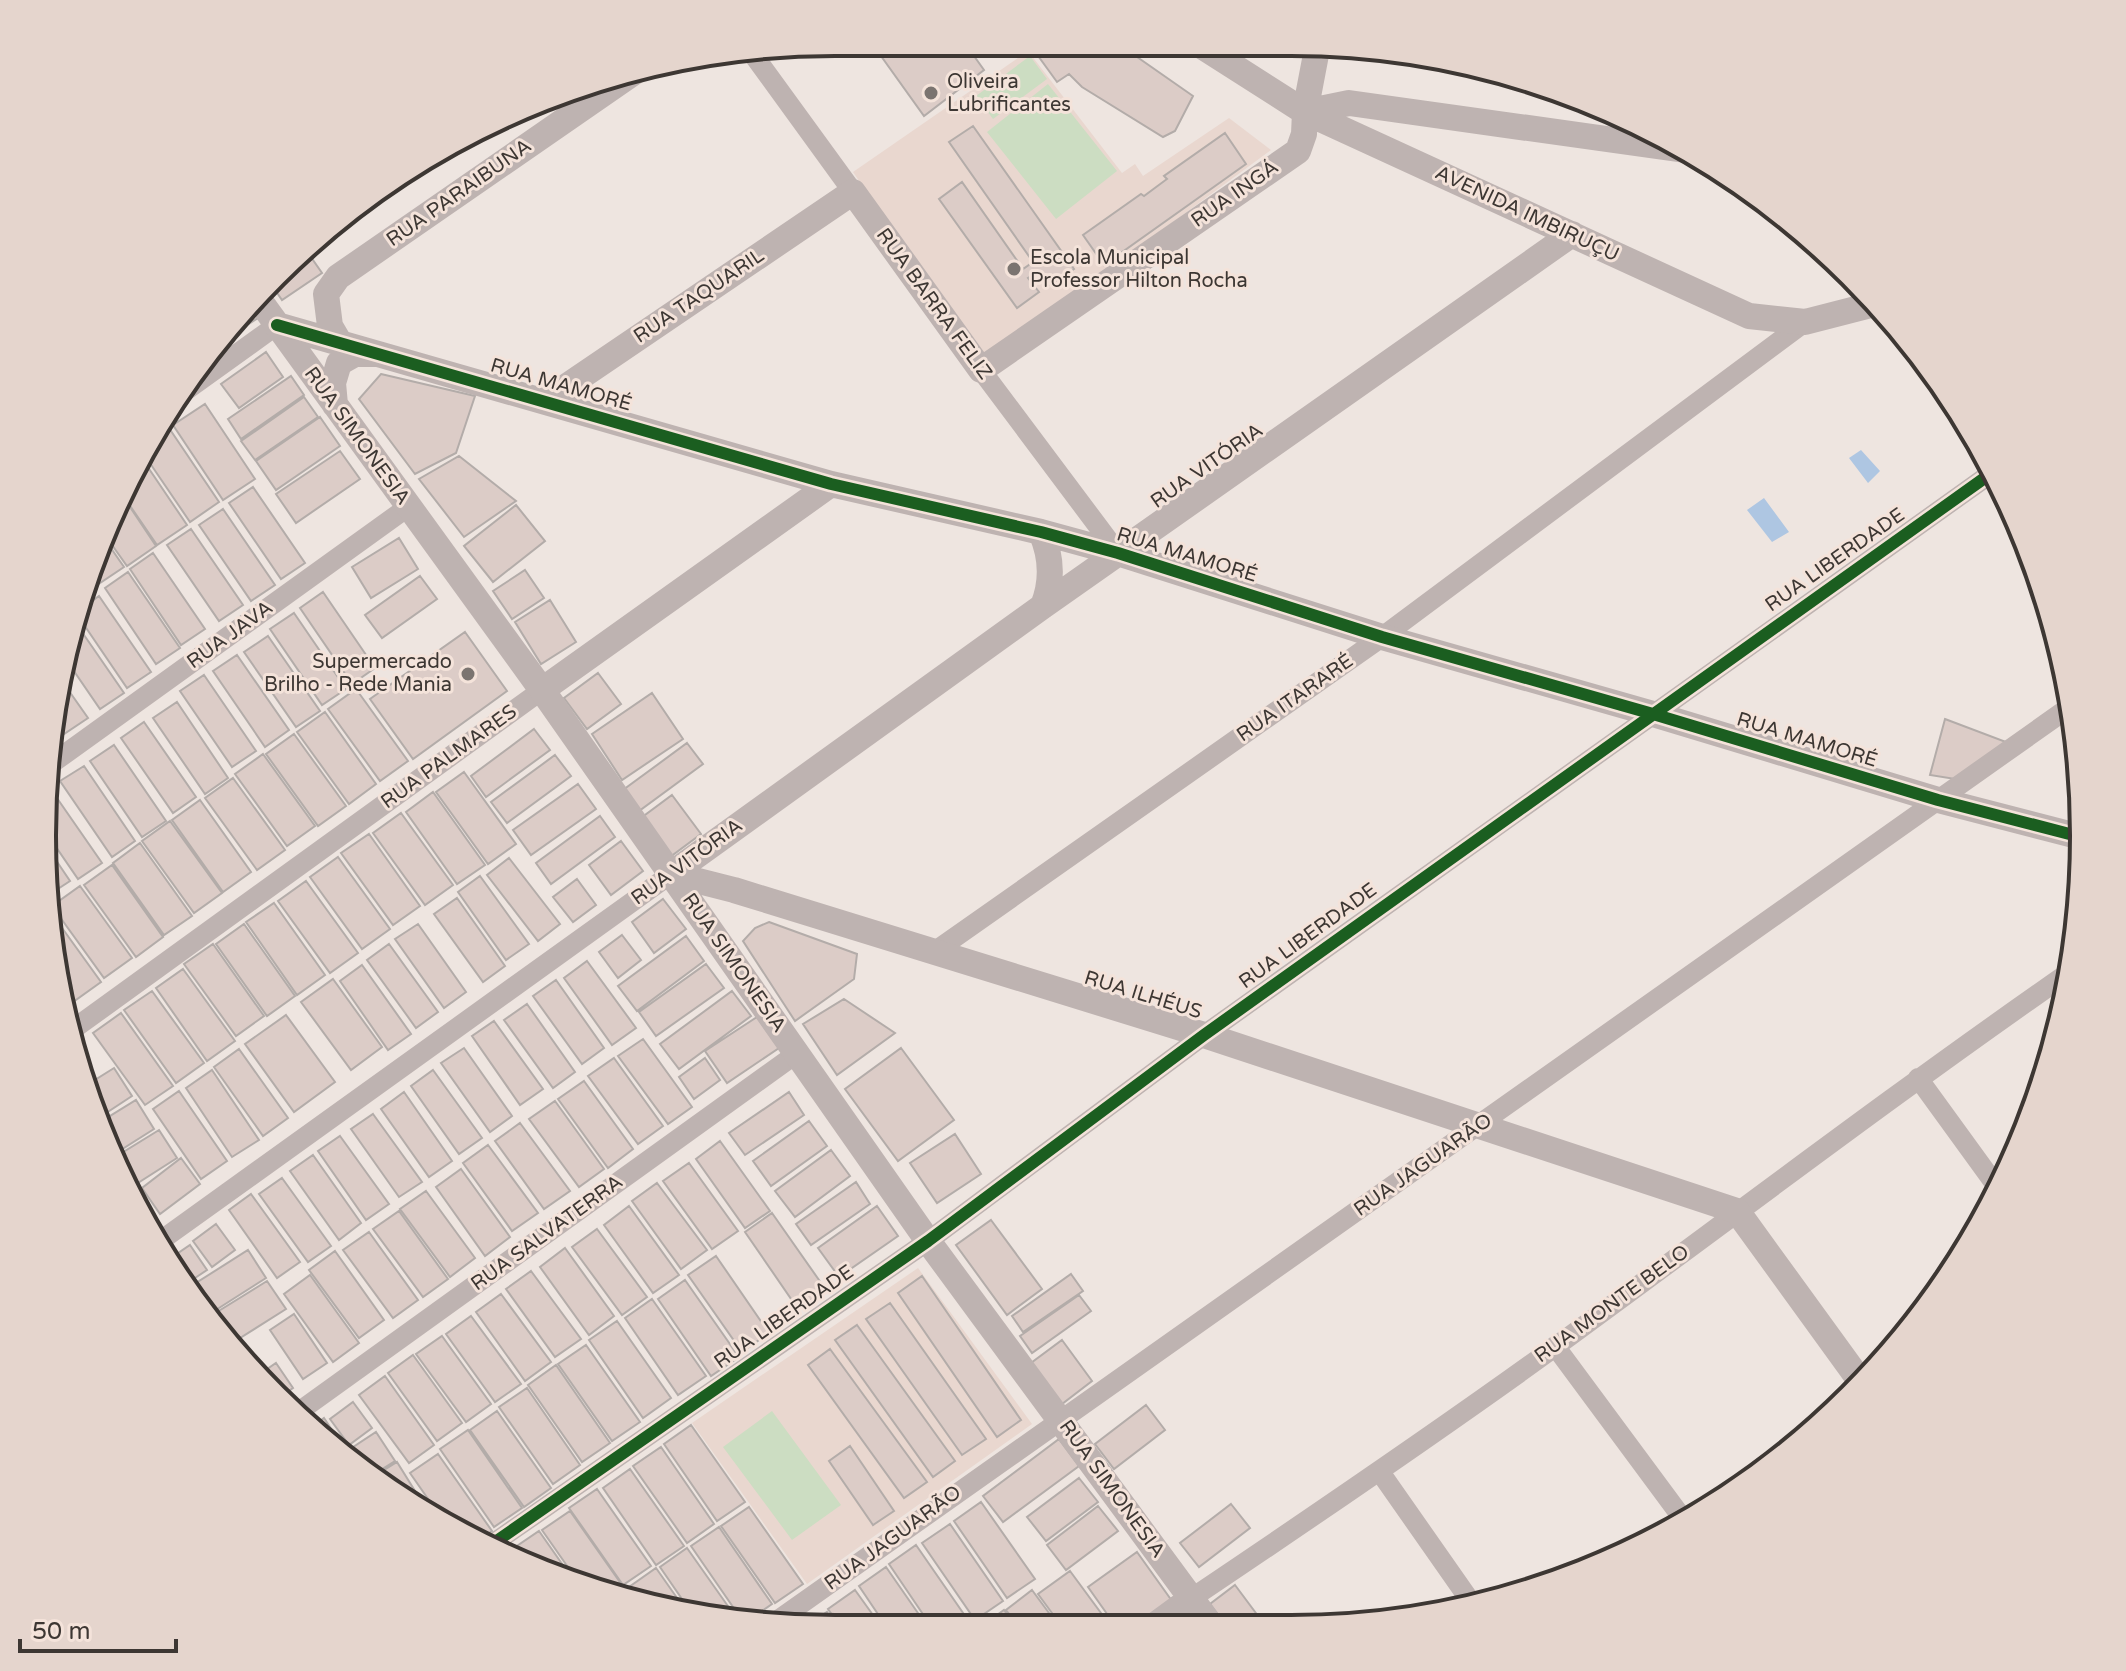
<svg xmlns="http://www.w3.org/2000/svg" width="2126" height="1671" viewBox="0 0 2126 1671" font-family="'Varela Round',sans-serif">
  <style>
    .built { fill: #e9d7cf }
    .green { fill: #ccddc2 }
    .water { fill: #aec6e2 }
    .building { fill: #dcccc7; stroke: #b3aca9; stroke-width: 2 }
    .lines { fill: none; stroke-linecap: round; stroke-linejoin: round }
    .minor { stroke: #beb3b1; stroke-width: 20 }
    .tertiary { stroke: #beb3b1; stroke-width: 26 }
    .cycleway-casing { stroke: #f4e3da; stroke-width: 17 }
    .cycleway { stroke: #1b5e20; stroke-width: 12 }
    .poi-dot { fill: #7b7470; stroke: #f4e3da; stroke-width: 3 }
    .labels { text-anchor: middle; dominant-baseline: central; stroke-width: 6; stroke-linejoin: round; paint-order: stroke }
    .poi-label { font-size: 20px; fill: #3d3733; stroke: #f4e3da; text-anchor: start }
    .street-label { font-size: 20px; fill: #3d3733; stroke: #f4e3da }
    .rim { fill: none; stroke: #3d3733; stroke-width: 4 }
  </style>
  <rect width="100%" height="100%" fill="#eee5e0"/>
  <path class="built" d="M1028,51L1122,173L1135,164L1143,176L1229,118L1271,150L983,362L853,172Z
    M918,1268L1032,1424L807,1584L692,1423Z"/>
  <path class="green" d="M1030,56L1047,79L993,119L976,96Z
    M1048,84L1117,171L1056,219L987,132Z
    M772,1411L841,1505L792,1540L723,1447Z"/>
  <path class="water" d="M1861,450L1880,471L1868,483L1849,458Z
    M1764,498L1789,532L1772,542L1747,510Z"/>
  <path class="building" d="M871,42H964L984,70L924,116Z
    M1034,43H1117L1193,96L1175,131L1163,137L1082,87L1069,74L1057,82L1031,46Z
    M973,126L1074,269L1050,285L1039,271L1028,278L1039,292L1017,308L939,199L962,182L1023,269L1033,262L949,142Z
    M1225,133L1246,164L1104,265L1083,235L1141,194L1144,196L1167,179L1164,176Z
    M306,250L322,273L282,300L269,281Z
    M250,306L258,318L225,339Z
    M266,352L283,377L239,408L221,384Z
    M381,374L475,396L456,453L415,474L359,399Z
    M291,376L304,395L241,439L228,419Z
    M304,397L318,417L255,460L241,441Z
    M205,404L255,479L223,500L173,425Z
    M320,417L340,446L276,490L256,461Z
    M169,428L219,502L190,522L143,453L147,443Z
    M340,451L360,479L296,523L276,494Z
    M459,456L516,501L464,537L419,479Z
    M141,457L187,525L157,545L124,497Z
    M253,487L305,563L281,579L229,503Z
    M124,498L156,546L127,566L107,538Z
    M516,505L545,541L493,582L464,546Z
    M223,509L275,585L251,601L199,525Z
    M191,529L243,605L219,621L167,545Z
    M399,538L418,569L371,598L352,567Z
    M106,541L124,567L94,587L90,580Z
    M153,553L205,629L181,645L130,569Z
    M525,570L544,598L512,619L493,591Z
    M128,572L180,648L156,664L105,588Z
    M420,576L437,599L382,638L365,615Z
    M323,592L375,668L352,684L300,608Z
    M99,596L151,672L127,688L76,613Z
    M550,600L576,642L541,664L515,622Z
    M294,613L346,689L322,705L270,629Z
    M73,619L124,693L100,709L65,658L69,630Z
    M465,632L507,691L413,759L370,699Z
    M268,636L320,711L296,727L244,652Z
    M237,655L289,730L265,747L213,671Z
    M598,673L621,704L587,729L564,698Z
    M204,675L256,751L232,767L180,691Z
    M62,681L88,718L64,734L57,723Z
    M356,689L408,761L380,781L328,709Z
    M652,693L683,739L622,780L592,734Z
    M177,702L228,778L205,794L153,718Z
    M325,712L376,784L349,804L297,732Z
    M1945,719L2006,742L1955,779L1930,775Z
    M144,722L196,797L173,813L121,738Z
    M534,729L550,750L486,797L471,776Z
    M294,734L346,806L318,826L266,754Z
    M687,743L703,764L639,811L623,790Z
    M114,745L166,821L142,837L90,761Z
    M263,754L315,826L287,846L235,774Z
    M555,755L571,776L507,823L491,802Z
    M84,766L135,841L112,857L60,781Z
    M464,772L516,844L488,864L436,792Z
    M233,778L285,850L257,870L205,798Z
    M578,784L596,809L531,855L513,830Z
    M50,788L102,863L78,879L43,828Z
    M433,792L485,865L457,884L406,812Z
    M672,795L701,834L670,857L641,818Z
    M200,800L251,872L223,892L172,820Z
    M401,813L453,885L425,905L373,833Z
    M600,816L615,837L551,884L536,863Z
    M170,821L222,893L194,913L142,841Z
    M369,834L420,906L393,925L341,853Z
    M43,841L70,881L50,894Z
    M621,841L643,871L611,895L589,865Z
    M140,843L192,916L164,935L113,863Z
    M338,857L390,929L362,949L310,877Z
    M509,858L560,924L538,941L487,875Z
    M112,865L163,937L136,957L84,885Z
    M480,876L529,944L506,960L458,892Z
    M577,879L596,905L573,922L553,897Z
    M306,881L358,953L330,973L278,901Z
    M80,886L132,958L104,978L52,906Z
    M457,898L505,966L483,982L434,914Z
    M663,899L686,929L654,953L632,922Z
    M274,903L325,975L297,995L246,922Z
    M52,914L101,982L73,1002L62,986Z
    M769,922L857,954L854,979L795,1021L743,941L755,928Z
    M244,924L295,996L267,1016L216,944Z
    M418,924L466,992L444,1008L395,939Z
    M622,935L641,960L618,978L599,952Z
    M686,936L704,961L637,1011L618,986Z
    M213,944L264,1016L236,1036L184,964Z
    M389,944L438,1012L416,1028L367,960Z
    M587,961L636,1028L612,1045L564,978Z
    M706,964L724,988L656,1036L639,1012Z
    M362,965L411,1034L388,1050L340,981Z
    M183,969L235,1041L207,1061L156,988Z
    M333,979L382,1047L351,1070L301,1002Z
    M556,980L604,1048L582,1064L533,996Z
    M62,990L75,1009L66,1015Z
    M152,991L204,1063L176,1083L124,1010Z
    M732,991L751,1016L679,1069L660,1044Z
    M844,999L895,1033L837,1075L803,1024Z
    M527,1004L575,1072L553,1088L504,1020Z
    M121,1013L173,1086L145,1105L93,1033Z
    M286,1015L335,1082L294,1112L245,1044Z
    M757,1017L779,1048L727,1083L705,1051Z
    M494,1021L543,1089L520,1105L472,1036Z
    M643,1039L692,1107L668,1124L618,1056Z
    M464,1048L512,1116L490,1132L441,1063Z
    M901,1048L954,1120L898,1161L845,1089Z
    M239,1049L288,1118L263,1136L214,1067Z
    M614,1058L663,1126L638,1144L588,1076Z
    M705,1058L720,1080L694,1099L679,1077Z
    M114,1068L132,1096L100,1117L87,1085Z
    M212,1070L259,1140L232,1157L186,1088Z
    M433,1070L482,1138L459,1154L411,1086Z
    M584,1081L633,1149L608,1168L558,1099Z
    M179,1091L227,1161L201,1179L153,1109Z
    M404,1092L452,1161L429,1177L381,1109Z
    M789,1092L804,1115L745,1155L729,1133Z
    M136,1100L154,1129L116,1153L102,1121Z
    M555,1101L604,1169L579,1187L529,1119Z
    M373,1114L422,1182L399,1197L351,1129Z
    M809,1121L827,1146L771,1186L753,1161Z
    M520,1123L570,1191L544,1209L495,1141Z
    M159,1130L177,1158L130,1188L117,1156Z
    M955,1134L981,1174L937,1203L910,1163Z
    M340,1136L389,1204L366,1220L318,1151Z
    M720,1141L770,1211L745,1228L696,1159Z
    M488,1145L538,1213L512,1231L463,1163Z
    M831,1150L850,1176L795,1217L775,1191Z
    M313,1155L361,1223L339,1240L290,1171Z
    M181,1158L200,1184L160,1214L142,1188Z
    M689,1163L738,1231L712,1249L663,1181Z
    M461,1169L510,1237L485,1256L436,1187Z
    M282,1178L331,1246L308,1262L259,1194Z
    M856,1182L870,1204L811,1245L796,1224Z
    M657,1183L707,1250L681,1269L632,1201Z
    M426,1191L475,1258L450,1277L400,1209Z
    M251,1194L300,1262L277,1278L229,1210Z
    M133,1195L152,1218L145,1224Z
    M629,1206L679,1275L653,1293L604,1225Z
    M877,1206L898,1236L839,1277L818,1248Z
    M399,1211L448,1279L423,1297L373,1229Z
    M772,1213L826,1290L798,1309L745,1232Z
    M991,1220L1042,1289L1007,1315L956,1245Z
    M216,1224L235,1250L212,1267L193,1241Z
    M597,1229L647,1297L622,1315L572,1247Z
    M369,1232L418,1300L393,1318L343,1250Z
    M190,1245L207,1270L186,1284L168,1260Z
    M565,1248L614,1316L589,1335L540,1267Z
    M248,1250L266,1278L208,1315L188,1288Z
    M335,1251L384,1320L359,1338L309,1270Z
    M716,1256L769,1333L742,1352L688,1275Z
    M531,1271L581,1339L555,1357L506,1289Z
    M1071,1274L1083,1291L1023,1332L1012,1316Z
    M310,1275L359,1343L333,1362L284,1294Z
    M922,1276L1021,1420L997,1437L898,1293Z
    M685,1280L739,1357L711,1376L658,1299Z
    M267,1281L286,1309L229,1345L209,1317Z
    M501,1294L551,1362L525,1381L476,1312Z
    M1079,1295L1091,1311L1032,1353L1020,1336Z
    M652,1299L706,1376L678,1395L625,1318Z
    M890,1303L986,1439L962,1455L866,1319Z
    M294,1314L327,1363L303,1379L270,1330Z
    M471,1316L521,1384L495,1402L446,1334Z
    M617,1321L671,1398L643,1418L589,1340Z
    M857,1325L955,1461L933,1477L835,1340Z
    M442,1336L491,1404L466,1422L416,1354Z
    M1062,1340L1092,1381L1062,1404L1031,1363Z
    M586,1345L640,1422L612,1441L558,1364Z
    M830,1349L927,1482L904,1498L808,1365Z
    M413,1355L462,1423L437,1441L388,1373Z
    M276,1363L293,1388L280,1397L257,1376Z
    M556,1365L610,1443L582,1462L528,1385Z
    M385,1376L434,1445L409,1463L359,1395Z
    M527,1388L580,1465L553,1484L499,1407Z
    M353,1402L372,1428L349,1445L330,1419Z
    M1146,1405L1165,1430L1114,1469L1095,1444Z
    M497,1411L551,1488L524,1507L470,1430Z
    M324,1418L342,1445L336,1449L312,1427Z
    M691,1425L745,1502L717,1521L664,1444Z
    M468,1430L522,1508L494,1527L440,1449Z
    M376,1432L395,1461L371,1476L353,1465L341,1455Z
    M1059,1439L1079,1466L1003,1522L983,1496Z
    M850,1446L894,1511L873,1525L829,1461Z
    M661,1447L714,1524L687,1543L633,1466Z
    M438,1454L492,1531L480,1539L440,1516L410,1473Z
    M397,1462L415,1491L406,1496L373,1477Z
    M630,1469L684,1546L656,1565L603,1488Z
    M1079,1478L1098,1502L1046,1541L1027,1517Z
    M597,1489L651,1566L623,1585L569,1508Z
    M981,1502L1035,1579L1007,1598L954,1521Z
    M1231,1504L1250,1528L1199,1567L1180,1543Z
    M1098,1506L1118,1531L1066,1570L1047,1545Z
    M749,1507L803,1584L775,1603L721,1526Z
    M570,1511L624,1588L615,1594L579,1583L542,1530Z
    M950,1524L1003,1601L975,1620L922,1543Z
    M719,1527L772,1604L749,1620H742L691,1546Z
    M539,1531L574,1581L531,1568L519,1561L511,1550Z
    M916,1545L970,1623L961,1629H933L889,1564Z
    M687,1548L737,1619L693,1615L660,1567Z
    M1137,1552L1172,1601L1134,1628H1117L1088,1587Z
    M886,1567L929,1629H888L859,1586Z
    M656,1568L689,1615L638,1601L629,1587Z
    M1070,1571L1112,1628H1063L1038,1594Z
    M1235,1585L1267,1628H1228L1210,1604Z
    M855,1590L883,1629H842L828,1609Z
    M1032,1590L1060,1628H1020L1006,1610Z
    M1004,1610L1017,1628L978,1629Z
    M827,1612L838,1629L806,1626Z
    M1306,1617L1314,1627H1292Z"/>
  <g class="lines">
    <path class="minor" d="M752,53L853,192
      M981,370L1118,553
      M184,392L277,325
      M51,764L408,507
      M934,952L1382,637L1805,322
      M68,1033L542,690
      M1918,1078L2000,1191
      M156,1244L671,874
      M1555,1346L1686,1523
      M297,1413L796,1054
      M1380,1472L1471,1602
      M491,1545L928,1241L1204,1035L1993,472
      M1192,1598C1314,1516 1436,1433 1555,1347C1726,1222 1894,1094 2068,973
      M774,1623L2071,706"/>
    <path class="tertiary" d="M1197,43L1305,112L1749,316L1805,322L1875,304
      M1305,112L1349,103L1692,151
      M257,297L542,690L928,1241L1213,1628
      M277,325L831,484L1041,532L1118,553L1382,637L1653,714L1938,800L2081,837
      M340,343L330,326L326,294L338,277L640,68
      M545,401L853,192L981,370L1298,151L1304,134L1305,112L1318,44
      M335,405L333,383L339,363L355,354H373
      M1041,532C1052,557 1053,581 1043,606
      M542,690L831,484
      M671,874L734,890L1204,1035L1737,1211L1861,1382
      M671,874L1043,606L1572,234
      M1151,1628L1192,1598"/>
    <defs>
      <path id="cycleway" d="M277,325L831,484L1041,532L1118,553L1382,637L1653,714L1938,800L2081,837
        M491,1545L928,1241L1204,1035L1993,472"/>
    </defs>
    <use href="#cycleway" class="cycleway-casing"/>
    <use href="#cycleway" class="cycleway"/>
  </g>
  <g class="poi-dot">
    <circle cx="931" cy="93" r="8"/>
    <circle cx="1014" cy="269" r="8"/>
    <circle cx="468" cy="674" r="8"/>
  </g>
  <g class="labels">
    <g class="poi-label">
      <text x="947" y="82">Oliveira<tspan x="947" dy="23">Lubrificantes</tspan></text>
      <text x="1030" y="258">Escola Municipal<tspan x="1030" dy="23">Professor Hilton Rocha</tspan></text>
      <text x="452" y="662" text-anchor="end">Supermercado<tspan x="452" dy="23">Brilho - Rede Mania</tspan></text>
    </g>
    <g class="street-label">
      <text transform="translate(459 193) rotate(-35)">RUA PARAIBUNA</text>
      <text transform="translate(1235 194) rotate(-35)">RUA INGÁ</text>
      <text transform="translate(1527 214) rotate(25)">AVENIDA IMBIRUÇU</text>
      <text transform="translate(699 296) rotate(-34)">RUA TAQUARIL</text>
      <text transform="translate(934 304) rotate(54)">RUA BARRA FELIZ</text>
      <text transform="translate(561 385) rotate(16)">RUA MAMORÉ</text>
      <text transform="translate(357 436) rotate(54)">RUA SIMONESIA</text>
      <text transform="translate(1207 466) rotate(-35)">RUA VITÓRIA</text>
      <text transform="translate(1187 555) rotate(17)">RUA MAMORÉ</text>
      <text transform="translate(1835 560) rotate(-35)">RUA LIBERDADE</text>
      <text transform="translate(230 635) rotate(-36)">RUA JAVA</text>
      <text transform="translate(1295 698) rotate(-35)">RUA ITARARÉ</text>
      <text transform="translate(1807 740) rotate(17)">RUA MAMORÉ</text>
      <text transform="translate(449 757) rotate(-36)">RUA PALMARES</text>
      <text transform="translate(687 862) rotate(-36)">RUA VITÓRIA</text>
      <text transform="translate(1308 936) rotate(-36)">RUA LIBERDADE</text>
      <text transform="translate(734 963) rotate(55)">RUA SIMONESIA</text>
      <text transform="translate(1143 995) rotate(17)">RUA ILHÉUS</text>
      <text transform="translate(1423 1165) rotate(-35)">RUA JAGUARÃO</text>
      <text transform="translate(547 1233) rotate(-36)">RUA SALVATERRA</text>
      <text transform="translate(1612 1304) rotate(-36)">RUA MONTE BELO</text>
      <text transform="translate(784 1317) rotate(-35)">RUA LIBERDADE</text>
      <text transform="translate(1112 1489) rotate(54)">RUA SIMONESIA</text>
      <text transform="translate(893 1538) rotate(-36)">RUA JAGUARÃO</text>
    </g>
  </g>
  <path d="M0 0H2126V1671H0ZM835 56H1291A779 779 0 0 1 2070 835V836A779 779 0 0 1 1291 1615H835A779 779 0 0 1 56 836V835A779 779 0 0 1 835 56Z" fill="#e5d5cd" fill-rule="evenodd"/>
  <path class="rim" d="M835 56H1291A779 779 0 0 1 2070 835V836A779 779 0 0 1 1291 1615H835A779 779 0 0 1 56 836V835A779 779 0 0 1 835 56Z"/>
  <path d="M20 1639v12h156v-12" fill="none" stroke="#3d3733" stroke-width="4"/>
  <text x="32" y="1639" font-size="24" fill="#3d3733" stroke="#f4e3da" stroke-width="6" paint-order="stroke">50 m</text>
</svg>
